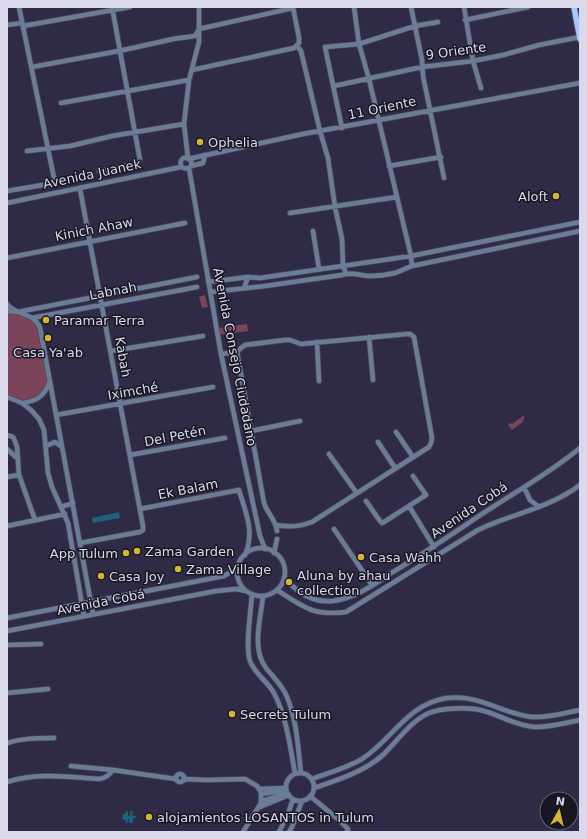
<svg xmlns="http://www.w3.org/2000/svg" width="587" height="839" viewBox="0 0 587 839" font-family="'DejaVu Sans',sans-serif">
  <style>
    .green { fill: #7c445a }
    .water { fill: #1c647b }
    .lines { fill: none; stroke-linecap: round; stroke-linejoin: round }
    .minor-casing { stroke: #4a4761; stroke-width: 6 }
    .major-casing { stroke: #4a4761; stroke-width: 8 }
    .minor { stroke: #6b7d95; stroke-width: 4.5 }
    .major { stroke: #a5c9fd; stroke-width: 5.5 }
    .poi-dot { fill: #d7b534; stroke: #171622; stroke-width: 1.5 }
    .labels { text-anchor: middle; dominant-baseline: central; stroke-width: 3; stroke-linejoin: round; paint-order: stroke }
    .street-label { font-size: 13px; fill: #dad9eb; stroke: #171622 }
    .poi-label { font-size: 13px; fill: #dad9eb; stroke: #171622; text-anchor: start }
  </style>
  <rect width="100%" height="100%" fill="#2f2b47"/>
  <path class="green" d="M205,295L208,307L202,308L199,297Z
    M7,313H19L37,323L48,382L38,398C27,401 16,403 7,395Z
    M247,324L248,331L219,335L218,328Z
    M523,416L525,417L523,419L524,421L512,430L508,425L511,423L512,424Z"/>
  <path class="water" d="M119,512L120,518L93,523L92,518Z
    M126,811H128V816H130V811H133L132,816H136V818H133V823H129V819H128L127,823H126L125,820L122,819L123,814H125Z"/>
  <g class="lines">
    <defs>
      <path id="minor" d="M411,7L422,60L423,76L444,178
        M464,7L473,61L481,88
        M465,20L528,7
        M7,25L22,23
        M23,26L130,7
        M297,46L301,51L320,131L328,158L335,207L342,239L343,265L346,274
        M32,67L119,51L173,39L195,36L199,29L293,8
        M192,70L294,48L299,43V38L293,7
        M334,86L422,67L473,61L503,55L539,45L580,37
        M61,103L189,80
        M342,128L325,47L359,44L415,26L438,22
        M27,151L70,146L112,136L184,124
        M180.5 163a5.5 5.5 0 1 1 11 0a5.5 5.5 0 1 1-11 0Z
        M188,158L184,124L189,80L199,42V7
        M188,159L303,134L580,83
        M191,166L203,163L205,155
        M389,166L441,157
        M189,168L221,354L260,536L265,549
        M99,171L137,164L140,160L112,7
        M7,191L55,183L19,7
        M7,203L181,167
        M290,213L397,197
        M313,231L319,269
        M7,258L185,223
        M412,266L580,231
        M208,282L248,277L260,278L411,256L580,222
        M244,288L248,277
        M211,292L265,286L342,275C353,271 360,276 370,276C378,276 387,275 395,273C401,271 406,268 412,266L411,256L369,79L359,44L354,7
        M7,304C16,316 34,312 40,328L93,614
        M7,311L18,312L197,277
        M32,318L197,287
        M369,337L373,380
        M317,342L319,381
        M111,351L203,336
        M237,352L264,503C267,513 276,520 277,531
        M221,354L237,352L241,348L245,345L285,340H290L301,344L407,334H410L414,337L432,438L431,443L429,447L312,522C299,527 290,527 276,525
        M7,397L22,403L31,410L39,419L44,430L48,473L52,487L68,523L84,616
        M22,403C36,401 44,397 49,383
        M56,415L213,387
        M251,431L300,421
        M396,432L413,457
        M7,435L13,437L15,441L17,447L19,475L35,520
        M378,442L395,468
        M46,446L55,442L62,447
        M7,449L18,459
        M329,454L356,492
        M130,455L225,438
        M7,477L19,475
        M524,487L530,500L539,507
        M366,501L380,521L382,523L384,522L426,495L413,476
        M409,506L434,547
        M61,507L73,503
        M140,509L239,490C246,514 255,531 245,555
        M7,526L65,514
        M334,529L372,585
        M80,543L140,532L143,530V526L80,189
        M237 572a24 24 0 1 1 48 0a24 24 0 1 1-48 0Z
        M274,553L277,539
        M284,577C297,593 312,603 333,601C356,598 375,584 393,572C423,554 452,534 482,514C515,492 550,473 580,448
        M277,590C303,607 313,616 346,612L478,530C511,514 550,508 580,485
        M252,594C251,611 245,646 250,661C255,674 268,682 274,693C287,718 290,747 295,773
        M263,596C261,618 251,648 266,668C273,677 283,686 287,697C297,721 298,748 301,773
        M7,618L224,576L238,568
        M7,631L216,591L236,589L246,591
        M7,645L41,644
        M7,693L48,689
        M7,743C23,738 37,738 54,738
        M71,766L113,770L176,779
        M286 787a14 14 0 1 1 28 0a14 14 0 1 1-28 0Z
        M176 778a4 4 0 1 1 8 0a4 4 0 1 1-8 0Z
        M184,779L206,780L245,779L257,786L261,792V803L243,832
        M312,779C328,773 347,768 362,759C393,739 407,704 447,698C479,694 503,714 532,717C549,718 564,713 580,710
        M7,782C38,772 68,777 99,779C106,778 109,775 113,770
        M314,788C338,780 366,771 384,754C397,741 412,720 429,713C442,708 467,707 480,710C499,714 515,726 535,727C550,727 566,723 580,720
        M259,789L286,788
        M261,794L282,791
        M310,796L339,820L348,829L347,832
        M262,801L285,794
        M260,807L289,795
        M279,832L288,814L293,799
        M289,832L292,827L302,801"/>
      <path id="major" d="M574,7L580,39"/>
    </defs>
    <use href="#minor" class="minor-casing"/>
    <use href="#major" class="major-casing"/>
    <use href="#minor" class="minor"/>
    <use href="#major" class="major"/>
  </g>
  <g class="poi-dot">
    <circle cx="200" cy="142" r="4"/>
    <circle cx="556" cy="196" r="4"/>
    <circle cx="46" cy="320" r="4"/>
    <circle cx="48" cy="338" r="4"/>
    <circle cx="137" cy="551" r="4"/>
    <circle cx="126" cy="553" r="4"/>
    <circle cx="361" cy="557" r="4"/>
    <circle cx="178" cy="569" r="4"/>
    <circle cx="101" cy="576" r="4"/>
    <circle cx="289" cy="582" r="4"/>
    <circle cx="232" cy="714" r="4"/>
    <circle cx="149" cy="817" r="4"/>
  </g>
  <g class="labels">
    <g class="street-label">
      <text transform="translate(456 51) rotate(-8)">9 Oriente</text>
      <text transform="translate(382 108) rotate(-12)">11 Oriente</text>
      <text transform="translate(92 174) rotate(-12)">Avenida Juanek</text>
      <text transform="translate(94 229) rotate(-11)">Kinich Ahaw</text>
      <text transform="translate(113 291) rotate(-11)">Labnah</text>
      <text transform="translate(123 357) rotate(80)">Kabah</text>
      <text transform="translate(235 357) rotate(79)">Avenida Consejo Ciudadano</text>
      <text transform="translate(133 391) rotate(-10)">Iximché</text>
      <text transform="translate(175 436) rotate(-11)">Del Petén</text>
      <text transform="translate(188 489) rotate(-11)">Ek Balam</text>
      <text transform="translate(469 510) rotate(-34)">Avenida Cobá</text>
      <text transform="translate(101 602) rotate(-11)">Avenida Cobá</text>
    </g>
    <g class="poi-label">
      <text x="208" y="142">Ophelia</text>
      <text x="548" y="196" text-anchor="end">Aloft</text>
      <text x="54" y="320">Paramar Terra</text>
      <text x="48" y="352" text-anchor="middle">Casa Ya'ab</text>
      <text x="145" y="551">Zama Garden</text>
      <text x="118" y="553" text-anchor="end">App Tulum</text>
      <text x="369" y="557">Casa Wahh</text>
      <text x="186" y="569">Zama Village</text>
      <text x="297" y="575">Aluna by ahau<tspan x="297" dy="15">collection</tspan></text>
      <text x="109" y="576">Casa Joy</text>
      <text x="240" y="714">Secrets Tulum</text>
      <text x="157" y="817">alojamientos LOSANTOS in Tulum</text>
    </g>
  </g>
  <rect width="587" height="839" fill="none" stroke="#dad9eb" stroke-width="16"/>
  <g transform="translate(559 811) rotate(8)"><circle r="19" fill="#171622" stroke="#656472"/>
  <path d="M0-3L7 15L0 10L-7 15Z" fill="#d7b534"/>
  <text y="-6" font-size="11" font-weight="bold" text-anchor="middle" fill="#dad9eb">N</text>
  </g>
</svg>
